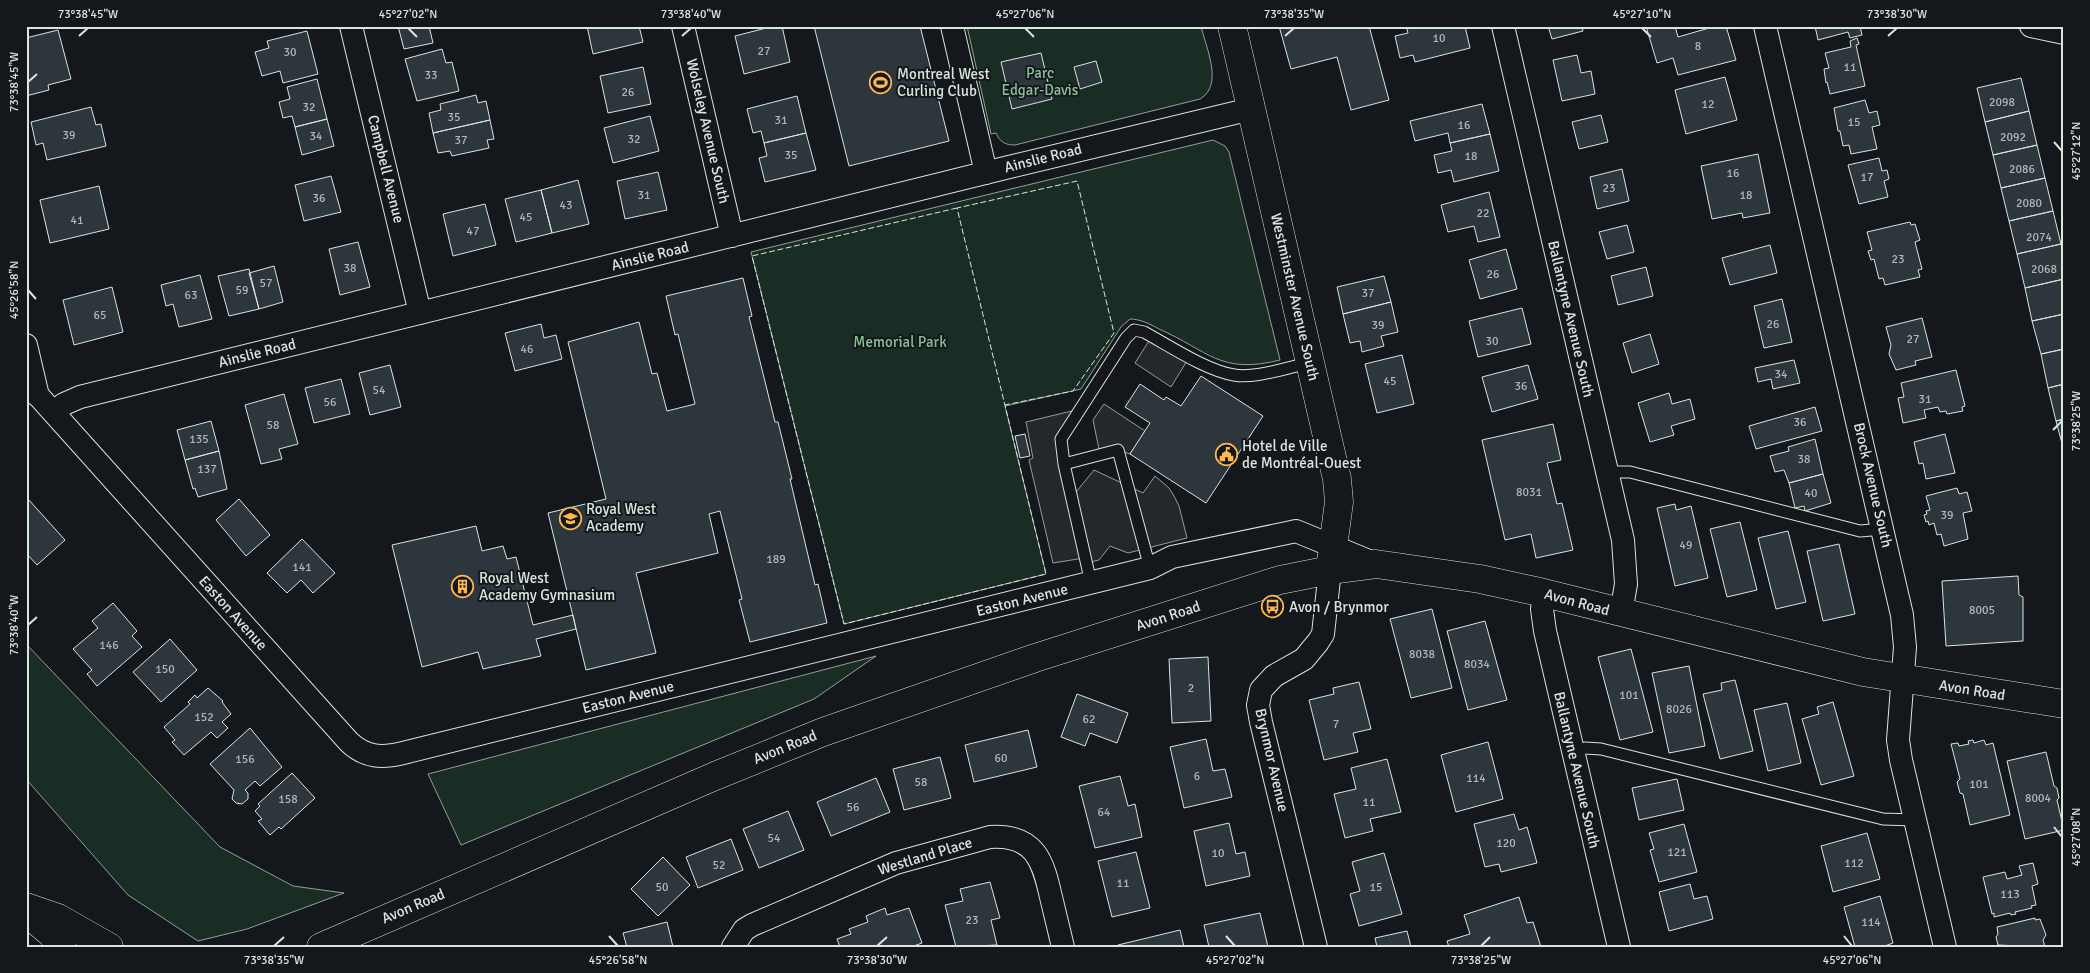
<svg xmlns="http://www.w3.org/2000/svg" width="2090" height="973" viewBox="0 0 2090 973" font-family="Signika,sans-serif">
  <style>
    .green { fill: #1a2d24; stroke: #939e99 }
    .parking { fill: #24282b; stroke: #939e99 }
    .building { fill: #2c363c; stroke: #d8e6dc }
    .lines { fill: none; stroke-linecap: round; stroke-linejoin: round }
    .lane-casing { stroke: #d8e6dc; stroke-width: 13 }
    .street-casing { stroke: #d8e6dc; stroke-width: 24 }
    .secondary-casing { stroke: #d8e6dc; stroke-width: 29 }
    .lane { stroke: #14181c; stroke-width: 11 }
    .street { stroke: #14181c; stroke-width: 22 }
    .secondary { stroke: #14181c; stroke-width: 28 }
    .fence { stroke: #d8e6dc; stroke-width: 1; stroke-dasharray: 6 2.5; stroke-linecap: butt }
    .ticks { fill: none; stroke: #d8e6dc; stroke-width: 2 }
    .labels { text-anchor: middle; dominant-baseline: central; stroke-width: 4; stroke-linejoin: round; paint-order: stroke }
    .number-label { font-size: 12px; fill: #adbab4 }
    .park-label { font-size: 15px; fill: #8ac095; stroke: #14181c }
    .poi-label { font-size: 15px; fill: #d8e6dc; stroke: #14181c; text-anchor: start }
    .street-label { font-size: 15px; fill: #d8e6dc; stroke: #14181c }
    .neatline { fill: none; stroke: #d8e6dc; stroke-width: 2 }
    .ticks-label { font-size: 12px; text-anchor: middle; fill: #d8e6dc }
  </style>
  <rect width="100%" height="100%" fill="#14181c"/>
  <path class="green" d="M967,26H1201C1206,48 1224,85 1200,99L1015,145C1005,145 1000,142 996,133L991,134Z
    M1213,140L1225,146L1229,152L1280,360C1220,375 1209,351 1159,329C1150,324 1140,319 1130,319L1121,327L1081,389L1005,406L1046,574L844,624L751,252Z
    M26,644L220,847L293,886L344,893L247,929L198,941L128,895L26,779Z
    M876,656L814,699L461,845L428,774Z"/>
  <path class="parking" d="M1152,336L1190,356L1171,387L1135,363Z
    M1104,404L1145,431L1130,454L1118,450L1100,454L1093,420Z
    M1080,409L1061,439L1072,497L1094,470L1143,493L1155,476L1169,488L1174,496L1179,506L1187,538L1128,553L1110,546L1099,560L1086,563L1084,558L1053,563L1029,460L1033,458L1026,422Z"/>
  <path class="building" d="M398,26H429L433,43L404,49Z
    M587,26H639L643,42L593,54Z
    M774,26H782L790,62L744,74L735,36Z
    M814,26H920L949,141L849,166Z
    M1279,26H1369L1389,100L1351,110L1337,57L1291,69Z
    M1406,26H1465L1470,48L1415,62L1413,55L1400,58L1395,36L1408,33Z
    M1548,26H1582L1583,31L1552,39Z
    M1646,26H1675L1678,37L1716,26H1726L1736,60L1678,75L1673,58L1657,63Z
    M1815,26H1848L1849,28L1860,26L1862,35L1850,38L1848,32L1818,40Z
    M58,30L71,79L48,85L49,90L26,96V38Z
    M307,31L318,74L283,83L280,71L262,76L255,52L269,48L267,41Z
    M1857,38L1859,44L1856,45L1865,86L1830,94L1827,82L1826,83L1824,69L1829,68L1825,53L1851,47L1850,41Z
    M442,49L446,63L452,62L459,91L417,101L405,59Z
    M1041,53L1052,99L1012,109L1001,62Z
    M1577,55L1581,73L1591,71L1595,94L1562,101L1553,60Z
    M1096,61L1102,82L1080,89L1074,67Z
    M643,67L651,104L608,113L600,76Z
    M1725,77L1737,120L1686,134L1675,90Z
    M2021,78L2029,111L1985,122L1977,88Z
    M317,79L327,119L295,127L292,116L283,118L279,102L290,99L287,87Z
    M476,95L478,103L486,101L490,120L433,133L429,113L441,110L440,104Z
    M797,96L806,133L764,143L761,131L753,133L747,109Z
    M1865,100L1869,113L1877,111L1880,125L1872,127L1877,149L1851,154L1849,145L1843,146L1840,131H1838L1834,108Z
    M1482,104L1490,134L1450,143L1448,133L1415,141L1410,121Z
    M91,107L96,125L101,124L106,146L47,160L43,143L36,145L31,122Z
    M2029,111L2037,145L1993,155L1985,122Z
    M1601,115L1608,142L1579,149L1572,122Z
    M650,116L659,151L613,163L604,128Z
    M327,119L334,146L302,155L295,127Z
    M490,120L494,139L487,140L489,148L452,156L450,151L438,153L433,133Z
    M806,133L816,170L765,182L759,158L767,156L764,143Z
    M1490,134L1499,171L1454,182L1451,170L1438,173L1434,155L1452,151L1450,143Z
    M2037,145L2045,178L2001,188L1993,155Z
    M1758,154L1770,213L1743,218L1742,213L1712,219L1701,166Z
    M1879,158L1882,171L1887,170L1889,179L1884,181L1888,197L1859,204L1848,165Z
    M1622,169L1629,201L1597,209L1590,177Z
    M658,172L667,210L625,219L617,181Z
    M331,176L341,212L304,221L295,185Z
    M2045,178L2053,211L2009,221L2001,188Z
    M578,180L589,224L552,233L541,190Z
    M99,186L109,229L50,243L40,200Z
    M541,190L552,233L516,242L505,199Z
    M1489,192L1500,237L1478,242L1474,226L1448,232L1441,205Z
    M485,204L496,245L453,256L443,214Z
    M2053,211L2061,244L2017,254L2009,221Z
    M1910,222L1911,225L1915,224L1920,240L1915,242L1922,269L1918,270L1920,277L1885,285L1883,278L1879,279L1874,259L1871,260L1868,251L1872,250L1867,232Z
    M1627,225L1634,252L1607,259L1599,232Z
    M358,242L370,287L340,295L329,249Z
    M2061,244L2064,257V279L2025,288L2017,254Z
    M1770,245L1777,273L1730,285L1722,258Z
    M1506,249L1517,289L1480,299L1469,260Z
    M274,266L283,302L259,309L249,273Z
    M1646,267L1653,296L1618,305L1611,276Z
    M249,269L259,309L229,316L218,276Z
    M200,275L212,319L179,327L173,304L166,306L161,285Z
    M1384,276L1391,302L1343,314L1337,287Z
    M743,278L752,316L749,317L775,422H778L792,479H790L815,585L818,584L827,623L750,642L739,600L742,599L720,511L709,514L718,553L636,573L656,653L586,670L548,513L606,499L568,342L639,322L652,374L657,373L667,411L695,404L678,334L675,335L666,296Z
    M2064,279V314L2032,321L2025,288Z
    M112,287L123,332L74,345L63,300Z
    M1782,299L1792,342L1764,348L1754,306Z
    M1391,302L1398,332L1381,336L1384,346L1362,352L1360,341L1350,343L1343,314Z
    M1522,308L1531,344L1478,357L1469,321Z
    M2064,314V349L2041,354L2032,321Z
    M1922,318L1932,357L1915,361L1916,365L1896,370L1889,354L1891,345L1886,327Z
    M541,324L544,338L556,335L562,359L515,371L505,333Z
    M1650,334L1659,364L1632,373L1623,343Z
    M2064,349V384L2048,388L2041,354Z
    M1402,355L1414,404L1377,413L1365,364Z
    M1794,360L1800,383L1773,389L1771,379L1758,382L1755,368Z
    M390,365L401,407L370,415L359,373Z
    M1528,365L1538,399L1492,412L1482,377Z
    M1956,370L1965,406L1962,407L1963,411L1947,414L1946,411L1940,412L1938,407L1924,410L1926,418L1903,423L1898,398L1904,397L1901,383Z
    M1201,376L1263,416L1206,503L1130,454L1150,423L1125,407L1140,384L1164,400L1166,397L1181,406Z
    M341,379L350,414L314,423L305,388Z
    M2064,384V419L2056,421L2048,388Z
    M1669,393L1672,404L1690,399L1695,419L1671,426L1674,435L1650,442L1638,403Z
    M284,394L298,444L279,449L282,459L261,464L245,405Z
    M1815,407L1822,431L1756,449L1749,426Z
    M2064,419V451L2056,421Z
    M211,421L219,451L185,460L177,430Z
    M1553,424L1561,460L1547,463L1557,504L1562,503L1573,550L1536,558L1531,534L1505,540L1482,440Z
    M1025,434L1030,456L1020,458L1015,436Z
    M1945,434L1955,473L1926,479L1923,463L1919,464L1914,442Z
    M1815,439L1823,474L1789,483L1784,470L1775,472L1770,456L1789,451L1788,447Z
    M219,451L227,489L198,497L195,488L193,489L185,460Z
    M1823,474L1831,503L1805,511L1804,506L1795,508L1789,483Z
    M1957,488L1959,494L1967,492L1972,511L1963,513L1968,539L1944,546L1941,534L1937,535L1934,523L1929,525L1928,521L1926,522L1924,515L1927,514L1926,511L1930,510L1926,496Z
    M28,499L65,540L37,565L26,553V501Z
    M239,499L270,535L246,556L216,520Z
    M1675,504L1676,510L1691,506L1708,578L1675,586L1657,508Z
    M1740,522L1757,590L1727,597L1710,529Z
    M476,526L482,551L503,546L507,559L516,557L533,625L573,615L576,629L536,639L541,656L483,669L478,652L422,667L392,545Z
    M1788,531L1806,602L1776,609L1758,538Z
    M302,539L335,573L313,593L301,580L287,593L267,573Z
    M1839,544L1855,614L1823,621L1807,551Z
    M2018,576L2019,595L2023,597V641L1946,646L1942,581Z
    M113,603L137,631L132,636L142,647L97,686L87,674L92,670L73,649L98,628L92,621Z
    M1432,609L1452,688L1411,698L1390,619Z
    M1485,621L1507,700L1468,710L1447,631Z
    M170,639L197,670L161,702L133,672Z
    M1631,649L1653,732L1620,740L1598,657Z
    M1208,657L1211,721L1172,723L1169,659Z
    M1689,666L1705,746L1669,753L1652,673Z
    M1735,680L1753,751L1720,759L1703,694L1722,690L1721,683Z
    M1359,682L1371,729L1353,733L1358,752L1324,760L1309,700L1334,694L1333,688Z
    M208,688L223,701L222,702L231,714L222,722L228,728L217,738L211,732L184,755L172,742L175,740L164,727L190,704L188,702L195,695L197,698Z
    M1077,694L1128,713L1117,743L1090,733L1085,746L1061,737Z
    M1833,702L1854,776L1821,785L1802,719L1819,714L1817,707Z
    M1787,703L1801,763L1768,771L1754,710Z
    M250,728L282,767L260,786L255,781L245,790L248,793V799L242,804L236,803L232,799L234,790L210,764Z
    M1028,730L1037,767L974,782L965,745Z
    M1206,739L1213,771L1225,769L1232,797L1184,808L1170,747Z
    M1973,740L1974,743L1984,740L1986,745L1993,743L2010,815L1970,825L1963,794L1960,793L1957,782L1960,779L1951,744L1958,743L1959,746L1969,744L1968,741Z
    M1488,742L1503,799L1456,812L1441,755Z
    M2046,752L2054,786L2057,788L2059,798L2057,800L2064,830L2025,839L2007,761Z
    M940,757L951,798L904,810L893,769Z
    M1387,759L1401,812L1370,819L1373,831L1345,838L1334,794L1356,789L1351,768Z
    M292,773L315,798L281,829L279,827L270,835L258,821L262,819L255,811L260,806L258,804Z
    M1120,776L1128,806L1135,804L1142,837L1095,848L1079,786Z
    M876,778L890,812L831,836L817,802Z
    M1677,779L1684,810L1639,820L1632,788Z
    M788,811L804,850L759,868L743,829Z
    M1514,814L1519,830L1527,827L1537,863L1501,872L1499,864L1485,867L1474,824Z
    M1229,823L1236,854L1245,852L1250,876L1206,886L1194,831Z
    M1684,824L1697,872L1659,882L1650,850L1654,849L1649,833Z
    M1867,833L1880,879L1833,892L1821,846Z
    M731,839L743,870L698,888L686,857Z
    M1136,852L1150,908L1112,917L1098,861Z
    M1384,853L1402,914L1359,926L1350,894L1360,891L1352,862Z
    M663,857L690,885L658,916L631,889Z
    M2033,863L2038,884L2032,886L2036,905L2031,906L2032,908L2015,912L2016,914L2011,915L2010,913L1994,917V913L1992,914L1983,877L2005,872L2007,879L2022,875L2019,866Z
    M990,882L1000,918L991,920L997,945L956,947L945,905L963,901L960,889Z
    M1690,884L1694,899L1707,896L1713,919L1669,931L1659,892Z
    M1880,896L1893,943L1882,947H1855L1844,907Z
    M1519,897L1527,923L1533,922L1541,947H1449L1447,941L1470,934L1464,915Z
    M885,908L887,915L909,908L922,943L911,947H840L837,939L851,934L849,929L868,922L866,916Z
    M1260,913L1268,947H1209L1204,925Z
    M2035,918V920L2040,919L2046,935L2043,940L2045,947L1998,945L1996,937L1998,934L1997,927Z
    M667,922L673,947H627L623,933Z
    M1180,930L1184,947H1119L1118,945Z
    M1407,931L1411,947H1377L1375,938Z"/>
  <g class="lines">
    <defs>
      <path id="lane" d="M1064,464L1061,439L1126,338L1134,330L1144,332C1168,345 1207,371 1234,375C1255,379 1288,367 1310,363
        M1607,472H1630L1860,531L1883,529
        M1091,583L1064,464L1118,450L1150,568
        M1572,751L1585,748L1601,749L1883,819L1915,820"/>
      <path id="street" d="M351,26L420,313
        M683,26L732,236
        M952,26L986,173
        M1503,26L1623,540L1626,584L1621,613
        M1765,26L1902,615L1905,647L1898,740L1901,760L1945,947
        M2031,26L2064,33
        M26,345L38,396
        M26,382L349,742C366,758 382,758 403,753L1150,568L1172,557L1287,533L1296,531L1376,564
        M54,413L64,404L80,397L1005,168L1251,109
        M1544,593L1542,609L1545,631L1619,947
        M733,947L744,930L752,925L896,863L990,837C1035,834 1043,861 1051,897C1055,914 1059,930 1063,947
        M1316,947L1261,722L1258,705L1261,690L1274,676L1304,659L1318,642L1323,634L1330,570"/>
      <path id="secondary" d="M1232,26L1337,479L1339,502L1330,570
        M26,907L58,918L109,947
        M27,913L51,933L62,947
        M321,947L715,776L823,732L1035,658L1280,580L1330,570L1376,564L1480,579L1544,593L1863,672L2064,704"/>
    </defs>
    <use href="#lane" class="lane-casing"/>
    <use href="#street" class="street-casing"/>
    <use href="#secondary" class="secondary-casing"/>
    <use href="#lane" class="lane"/>
    <use href="#street" class="street"/>
    <use href="#secondary" class="secondary"/>
    <path class="fence" d="M957,208L752,256L844,624L1046,574L957,208L1077,181L1114,333L1073,391L1005,405"/>
  </g>
  <path class="ticks" d="M408,28L417,37M1025,28L1034,37M1642,28L1651,37M79,36L88,28M682,36L691,28M1285,36L1294,28M1888,36L1897,28M28,82L37,74M2054,142L2062,151M28,290L36,299M2053,430L2062,421M28,625L37,617M2054,827L2062,837M609,936L618,946M1226,936L1235,946M1844,936L1852,946M274,946L284,937M877,946L887,937M1481,946L1490,937"/>
  <defs>
    <symbol id="stadium-ring" viewBox="-11 -11 22 22"><circle r="9.5" fill="#14181c" stroke="#ffb74d" stroke-width="1.5"/><path d="M0-5a6.5 5 0 1 0 0 10a6.5 5 0 1 0 0-10ZM-3.5-1.8h7v3.6h-7Z" fill="#ffb74d"/></symbol>
    <symbol id="civic-ring" viewBox="-11 -11 22 22"><circle r="9.5" fill="#14181c" stroke="#ffb74d" stroke-width="1.5"/><path d="M-.6-6.5H3V-4.5H.6V-3L4-1V1h2V6H-6V1h2V-1L-.6-3ZM-1.2 2.5V6h2.4V2.5Z" fill="#ffb74d"/></symbol>
    <symbol id="school-ring" viewBox="-11 -11 22 22"><circle r="9.5" fill="#14181c" stroke="#ffb74d" stroke-width="1.5"/><path d="M0-5L7-2L0 1L-7-2ZM-4 1L0 2.5L4 1V4Q0 6-4 4Z" fill="#ffb74d"/></symbol>
    <symbol id="building-ring" viewBox="-11 -11 22 22"><circle r="9.5" fill="#14181c" stroke="#ffb74d" stroke-width="1.5"/><path d="M-4-6H4V6H1V3H-1V6H-4ZM-2.5-4.3h1.7v1.8h-1.7ZM.8-4.3h1.7v1.8H.8ZM-2.5-1h1.7V.8h-1.7ZM.8-1h1.7V.8H.8Z" fill="#ffb74d"/></symbol>
    <symbol id="bus-ring" viewBox="-11 -11 22 22"><circle r="9.5" fill="#14181c" stroke="#ffb74d" stroke-width="1.5"/><path d="M-5-6H5V4H4V6H2V4H-2V6H-4V4H-5ZM-3.5-4V0h7V-4ZM-3.5 1.2v1.5H-2V1.2ZM2 1.2v1.5H3.5V1.2Z" fill="#ffb74d"/></symbol>
  </defs>
  <g fill-rule="evenodd">
    <use href="#stadium-ring" x="868" y="70" width="25" height="25"/>
    <use href="#civic-ring" x="1214" y="442" width="25" height="25"/>
    <use href="#school-ring" x="558" y="506" width="25" height="25"/>
    <use href="#building-ring" x="450" y="574" width="25" height="25"/>
    <use href="#bus-ring" x="1260" y="594" width="25" height="25"/>
  </g>
  <g class="labels">
    <g class="number-label">
      <text x="1439" y="38">10</text>
      <text x="1698" y="46">8</text>
      <text x="764" y="51">27</text>
      <text x="290" y="52">30</text>
      <text x="1850" y="67">11</text>
      <text x="431" y="75">33</text>
      <text x="628" y="92">26</text>
      <text x="2002" y="102">2098</text>
      <text x="1708" y="104">12</text>
      <text x="309" y="107">32</text>
      <text x="454" y="117">35</text>
      <text x="781" y="120">31</text>
      <text x="1854" y="122">15</text>
      <text x="1464" y="125">16</text>
      <text x="69" y="135">39</text>
      <text x="316" y="136">34</text>
      <text x="2013" y="137">2092</text>
      <text x="634" y="139">32</text>
      <text x="461" y="140">37</text>
      <text x="791" y="155">35</text>
      <text x="1471" y="156">18</text>
      <text x="2022" y="169">2086</text>
      <text x="1733" y="173">16</text>
      <text x="1867" y="177">17</text>
      <text x="1609" y="188">23</text>
      <text x="644" y="195">31</text>
      <text x="1746" y="195">18</text>
      <text x="319" y="198">36</text>
      <text x="2029" y="203">2080</text>
      <text x="566" y="205">43</text>
      <text x="1483" y="213">22</text>
      <text x="526" y="217">45</text>
      <text x="77" y="220">41</text>
      <text x="473" y="231">47</text>
      <text x="2039" y="237">2074</text>
      <text x="1898" y="259">23</text>
      <text x="350" y="268">38</text>
      <text x="2044" y="269">2068</text>
      <text x="1493" y="274">26</text>
      <text x="266" y="283">57</text>
      <text x="242" y="290">59</text>
      <text x="1368" y="293">37</text>
      <text x="191" y="295">63</text>
      <text x="100" y="315">65</text>
      <text x="1773" y="324">26</text>
      <text x="1378" y="325">39</text>
      <text x="1913" y="339">27</text>
      <text x="1492" y="341">30</text>
      <text x="527" y="349">46</text>
      <text x="1781" y="374">34</text>
      <text x="1390" y="381">45</text>
      <text x="1521" y="386">36</text>
      <text x="379" y="390">54</text>
      <text x="1925" y="399">31</text>
      <text x="330" y="402">56</text>
      <text x="1800" y="422">36</text>
      <text x="273" y="425">58</text>
      <text x="199" y="439">135</text>
      <text x="1804" y="459">38</text>
      <text x="207" y="469">137</text>
      <text x="1529" y="492">8031</text>
      <text x="1811" y="493">40</text>
      <text x="1947" y="515">39</text>
      <text x="1686" y="545">49</text>
      <text x="776" y="559">189</text>
      <text x="302" y="567">141</text>
      <text x="1982" y="610">8005</text>
      <text x="109" y="645">146</text>
      <text x="1422" y="654">8038</text>
      <text x="1477" y="664">8034</text>
      <text x="165" y="669">150</text>
      <text x="1191" y="688">2</text>
      <text x="1629" y="695">101</text>
      <text x="1679" y="709">8026</text>
      <text x="204" y="717">152</text>
      <text x="1089" y="719">62</text>
      <text x="1336" y="724">7</text>
      <text x="1001" y="758">60</text>
      <text x="245" y="759">156</text>
      <text x="1197" y="776">6</text>
      <text x="1476" y="778">114</text>
      <text x="921" y="782">58</text>
      <text x="1979" y="784">101</text>
      <text x="2038" y="798">8004</text>
      <text x="288" y="799">158</text>
      <text x="1369" y="802">11</text>
      <text x="853" y="807">56</text>
      <text x="1104" y="812">64</text>
      <text x="774" y="838">54</text>
      <text x="1506" y="843">120</text>
      <text x="1677" y="852">121</text>
      <text x="1218" y="853">10</text>
      <text x="1854" y="863">112</text>
      <text x="719" y="865">52</text>
      <text x="1123" y="883">11</text>
      <text x="662" y="887">50</text>
      <text x="1376" y="887">15</text>
      <text x="2010" y="894">113</text>
      <text x="972" y="920">23</text>
      <text x="1871" y="922">114</text>
    </g>
    <g class="park-label">
      <text x="1040" y="73">Parc<tspan x="1040" dy="17">Edgar-Davis</tspan></text>
      <text x="900" y="342">Memorial Park</text>
    </g>
    <g class="poi-label">
      <text x="897" y="74">Montreal West<tspan x="897" dy="17">Curling Club</tspan></text>
      <text x="1242" y="446">Hotel de Ville<tspan x="1242" dy="17">de Montréal-Ouest</tspan></text>
      <text x="586" y="509">Royal West<tspan x="586" dy="17">Academy</tspan></text>
      <text x="479" y="578">Royal West<tspan x="479" dy="17">Academy Gymnasium</tspan></text>
      <text x="1289" y="607">Avon / Brynmor</text>
    </g>
    <g class="street-label">
      <text transform="translate(708 131) rotate(77)">Wolseley Avenue South</text>
      <text transform="translate(1043 158) rotate(-14)">Ainslie Road</text>
      <text transform="translate(386 169) rotate(76)">Campbell Avenue</text>
      <text transform="translate(650 256) rotate(-14)">Ainslie Road</text>
      <text transform="translate(1295 297) rotate(77)">Westminster Avenue South</text>
      <text transform="translate(1571 319) rotate(77)">Ballantyne Avenue South</text>
      <text transform="translate(257 353) rotate(-14)">Ainslie Road</text>
      <text transform="translate(1873 485) rotate(77)">Brock Avenue South</text>
      <text transform="translate(1022 600) rotate(-14)">Easton Avenue</text>
      <text transform="translate(1577 602) rotate(15)">Avon Road</text>
      <text transform="translate(233 613) rotate(48)">Easton Avenue</text>
      <text transform="translate(1168 616) rotate(-18)">Avon Road</text>
      <text transform="translate(1972 690) rotate(9)">Avon Road</text>
      <text transform="translate(628 697) rotate(-14)">Easton Avenue</text>
      <text transform="translate(785 747) rotate(-22)">Avon Road</text>
      <text transform="translate(1272 760) rotate(77)">Brynmor Avenue</text>
      <text transform="translate(1577 770) rotate(77)">Ballantyne Avenue South</text>
      <text transform="translate(925 856) rotate(-17)">Westland Place</text>
      <text transform="translate(413 906) rotate(-23)">Avon Road</text>
    </g>
  </g>
  <rect width="2090" height="973" fill="none" stroke="#14181c" stroke-width="55"/>
  <rect x="28" y="28" width="2034" height="918" class="neatline"/>
  <g class="ticks-label">
    <text x="88" y="18">73°38'45"W</text>
    <text x="408" y="18">45°27'02"N</text>
    <text x="691" y="18">73°38'40"W</text>
    <text x="1025" y="18">45°27'06"N</text>
    <text x="1294" y="18">73°38'35"W</text>
    <text x="1642" y="18">45°27'10"N</text>
    <text x="1897" y="18">73°38'30"W</text>
    <text transform="translate(14 82) rotate(-90)" y="4">73°38'45"W</text>
    <text transform="translate(2076 151) rotate(-90)" y="4">45°27'12"N</text>
    <text transform="translate(14 290) rotate(-90)" y="4">45°26'58"N</text>
    <text transform="translate(2076 421) rotate(-90)" y="4">73°38'25"W</text>
    <text transform="translate(14 625) rotate(-90)" y="4">73°38'40"W</text>
    <text transform="translate(2076 837) rotate(-90)" y="4">45°27'08"N</text>
    <text x="274" y="964">73°38'35"W</text>
    <text x="618" y="964">45°26'58"N</text>
    <text x="877" y="964">73°38'30"W</text>
    <text x="1235" y="964">45°27'02"N</text>
    <text x="1481" y="964">73°38'25"W</text>
    <text x="1852" y="964">45°27'06"N</text>
  </g>
</svg>
